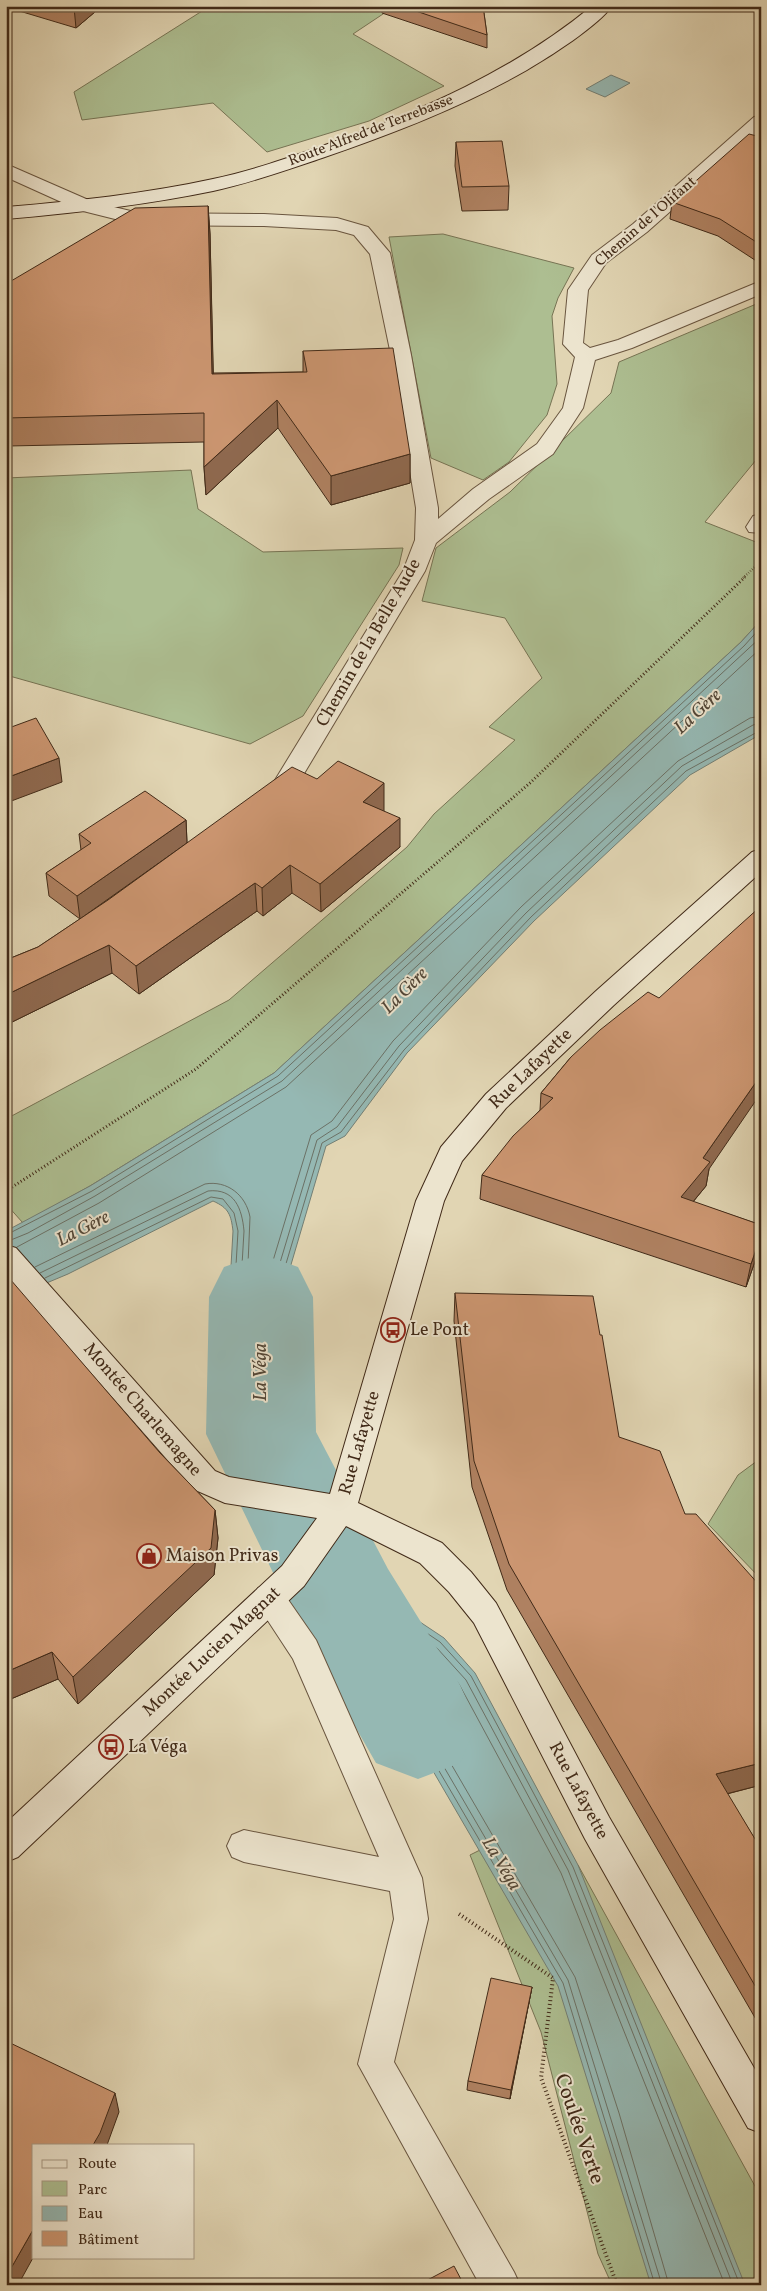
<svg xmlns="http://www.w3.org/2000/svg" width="767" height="2291" viewBox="0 0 767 2291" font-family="Vollkorn,serif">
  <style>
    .green { fill: #adbe91; stroke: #777454 }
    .water { fill: #95b8b3; stroke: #737f75 }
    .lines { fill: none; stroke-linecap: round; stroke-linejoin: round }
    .shore { stroke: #6b7166; stroke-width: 1 }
    .river { fill: #95b8b3; fill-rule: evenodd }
    .lane-casing { stroke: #69553f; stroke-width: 2 }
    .street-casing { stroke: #69553f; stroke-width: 2 }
    .secondary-casing { stroke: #412a18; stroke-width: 2 }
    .path-far2 { stroke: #412a18; stroke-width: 2.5; stroke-dasharray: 0.5 2; stroke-linecap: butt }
    .path-far1 { stroke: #412a18; stroke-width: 3; stroke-dasharray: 1 2.5; stroke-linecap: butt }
    .path { stroke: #412a18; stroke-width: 4; stroke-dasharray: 1 3; stroke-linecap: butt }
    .lane { fill: #ece4ce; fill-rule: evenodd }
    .street { fill: #ece4ce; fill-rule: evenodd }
    .secondary { fill: #ece4ce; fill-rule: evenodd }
    .wall { fill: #af8161; stroke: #412a18; fill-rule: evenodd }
    .shaded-wall { fill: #8f694f; stroke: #412a18 }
    .building { fill: #cc9671; stroke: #412a18 }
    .labels { text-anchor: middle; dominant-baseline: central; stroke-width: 4; stroke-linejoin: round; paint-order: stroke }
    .far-street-label { font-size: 15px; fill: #412a18; stroke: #ece4ce }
    .street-label { font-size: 18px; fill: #412a18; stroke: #ece4ce }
    .poi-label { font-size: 18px; fill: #412a18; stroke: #ece4ce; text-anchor: start }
    .water-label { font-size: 19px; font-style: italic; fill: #524637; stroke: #ece4ce }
    .near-street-label { font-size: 21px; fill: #412a18; stroke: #ece4ce }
  </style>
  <rect width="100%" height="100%" fill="#e1d5b3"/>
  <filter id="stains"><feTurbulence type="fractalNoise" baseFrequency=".004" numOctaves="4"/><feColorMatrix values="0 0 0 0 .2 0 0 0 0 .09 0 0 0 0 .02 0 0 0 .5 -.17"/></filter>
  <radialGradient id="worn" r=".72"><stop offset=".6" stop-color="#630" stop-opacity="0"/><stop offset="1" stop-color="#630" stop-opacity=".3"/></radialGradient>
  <path class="green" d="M210,6H395L353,34L444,86L369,121L267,152L213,103L82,120L74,92Z
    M443,234L574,268L558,298L552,316L557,384L547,415L509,462L483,480L431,458L389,237Z
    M761,302V454L705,522L761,544V620L741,642L274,1073L90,1186L23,1223L6,1204V1119L229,1000L407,847L434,814L515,740L489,727L542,678L505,618L422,601L436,548L510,492L611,393L619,362Z
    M191,470L198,509L263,552L403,548L399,565L303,716L250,744L6,675V478Z
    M761,1458V1579L708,1524L738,1475Z
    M502,1839L578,1865L761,2197V2285H612L598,2254L541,2032L470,1855Z"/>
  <path class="water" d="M611,75L630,83L605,97L586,89Z
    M761,620V734L690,775L534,921L407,1053L345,1136L326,1146L290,1268L270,1432L256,1435L224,1389L233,1231C231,1215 229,1208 213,1201L68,1274L6,1300V1231L90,1186L274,1073L741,642Z
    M347,1605L376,1606L402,1610L444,1638L475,1673L578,1865L745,2285H651L558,1986L347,1623Z"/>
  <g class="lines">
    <path class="shore" d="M6,1235L92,1191L278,1076L744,646L761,627
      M6,1242L28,1233L95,1196L282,1081L761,637
      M17,1247L99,1203L286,1087L761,648
      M35,1267L205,1184C227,1180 246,1195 250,1217L243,1383L251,1395H254L272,1264L311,1135L332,1121L393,1041L521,907L678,761L750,718L761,716
      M40,1273L208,1191C235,1188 242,1209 244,1231L235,1385L256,1415H259L279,1266L317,1140L337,1127L399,1046L526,913L682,766L753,725L761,723
      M45,1278L211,1197L223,1199L234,1213L238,1231L229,1387L258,1428H264L285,1267L322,1143L341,1132L404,1050L531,917L686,771L761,730
      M655,2285L563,1983L352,1622L353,1611H376L400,1615L440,1642L471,1676L573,1867L740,2285
      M662,2285L568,1980L359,1621L360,1617L398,1621L436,1647L466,1680L568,1870L733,2285
      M669,2285L619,2113L575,1977L372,1628L373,1625L395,1628L431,1652L459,1684L561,1873L725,2285"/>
    <path class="river" d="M261,1254L298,1267L313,1297L316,1432L388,1569L460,1685L477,1724L460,1763L418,1779L376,1763L306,1641L206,1434L209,1297L224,1267Z"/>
    <defs>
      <path id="lane" d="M761,514V533L749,532L746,527L753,516Z
        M269,1584L280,1588L316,1640L422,1878L428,1919L394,2062L514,2272L520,2285H480L358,2064L394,1919L390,1891L244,1862L232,1857L227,1846L232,1835L244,1830L379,1857L293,1659L253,1598L258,1588Z"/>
      <path id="street" d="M761,116V131L647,232L606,263L588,290L583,343L590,348L618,340L761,281V294L632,348L595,360L583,408L553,454L489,499L436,543L425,571L290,797C281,804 275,806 264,803L261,797L272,785L403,571L415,540L416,508L391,355L370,254L354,235L336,230L264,226L139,225L79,210L6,177V164L93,202L139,213L264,214L337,218L368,227L390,253L411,355L438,508V519L473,489L537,444L563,408L575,357L563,344L568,290L592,255L633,224L754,117Z"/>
      <path id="secondary" d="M592,6H612C598,26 549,57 527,70C462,107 392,134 322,158C286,170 250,183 213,191C145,205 75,213 6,219V207C75,201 145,194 213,179C251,171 288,158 325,145C421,111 513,71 592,6Z
        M761,849V872L614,1005L506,1108L462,1161L444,1201L358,1503L442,1543L471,1572L496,1603L609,1817L761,2080V2133L748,2128L585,1839L474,1623L449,1592L420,1563L346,1526L304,1586L18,1857L6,1862V1823L282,1566L317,1518L225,1503L193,1489L6,1276V1245L16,1248L215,1471L229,1477L330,1494L416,1201L441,1147L486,1094L596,991L752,852Z"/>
    </defs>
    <use href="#lane" class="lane-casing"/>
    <use href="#street" class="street-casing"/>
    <use href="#secondary" class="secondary-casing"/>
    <path class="path-far2" d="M743,578L758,564"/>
    <path class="path-far1" d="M6,1191L196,1069L530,783L745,577"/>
    <path class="path" d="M459,1914L553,1978L541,2078L617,2285"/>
    <use href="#lane" class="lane"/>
    <use href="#street" class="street"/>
    <use href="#secondary" class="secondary"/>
  </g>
  <path class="wall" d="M6,6H102L76,28L6,7Z
    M382,6H483L487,35V48L382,13Z
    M761,137V264L718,236L670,219L672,202Z
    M456,142L509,186L508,210L462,211L455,166Z
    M208,206L210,234L213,373L303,372V351L410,454V483L331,505L278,428L206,495L204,467V442L8,446L6,462V284Z
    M384,811L400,847L321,912L292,893L263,916L257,911L139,994L112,973L8,1024L6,1020V960L38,947L80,919L49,896L46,873L81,850L79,834L186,820L187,843ZM175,851L108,900L82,917Z
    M571,1057L709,1169L706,1186L693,1202L761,1225V1241L759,1250L746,1287L480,1199L482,1175L540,1110L541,1093Z
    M455,1293L619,1437L685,1514L761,1587V1785L727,1794L761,1849V2028L507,1590L472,1487L454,1321Z
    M160,1453L215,1510L218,1538L214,1575L78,1704L58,1679L6,1701Z
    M532,1987L530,1997L510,2099L467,2090L468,2081Z"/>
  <path class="shaded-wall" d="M75,6H102L76,28L74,7Z
    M208,206L210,234L214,402L212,374Z
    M277,400L278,428L206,495L204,467Z
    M6,432L8,446L6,462Z
    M410,454V483L331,505V476Z
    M59,758L62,782L6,803V778Z
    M384,783V812L363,802Z
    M400,818V847L321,912L320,884Z
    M186,820L187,843L80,919L77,896Z
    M290,865L292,893L263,916L262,888Z
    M255,883L257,911L139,994L136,966Z
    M109,945L112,973L8,1024L6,1012V995Z
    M761,1075V1093L709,1169L706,1186L677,1221L681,1197L703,1158Z
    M761,1235V1241L759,1250L746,1287L751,1264Z
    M215,1510L218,1538L214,1575L78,1704L73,1677Z
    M52,1652L58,1679L6,1701V1672Z
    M761,1763V1785L710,1798L716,1774Z
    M532,1987L530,1997L510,2099L511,2090Z
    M115,2093L119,2112L107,2145H93Z
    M34,2228V2256L18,2285H6V2277Z"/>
  <path class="building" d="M401,6H483L487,35Z
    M749,134L761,137V245L720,219L672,202Z
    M502,141L509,186L462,187L456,142Z
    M208,206L212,374L307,372L303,351L393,348L410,454L331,476L277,400L204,467V413L6,418V284L135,208Z
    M36,718L59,758L6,778V729Z
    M338,761L384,783L363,802L400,818L320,884L290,865L262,888L255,883L136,966L109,945L6,995V960L38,947L108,900L292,767L317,779Z
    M145,791L186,820L77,896L46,873L91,843L79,834Z
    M761,906V1075L703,1158L710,1162L681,1197L761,1225V1235L751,1264L482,1175L513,1136L553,1098L541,1093L571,1057L600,1030L648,992L659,998Z
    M10,1279L160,1453L215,1510L211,1548L73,1677L52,1652L6,1672V1280Z
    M455,1293L593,1296L600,1335H602L619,1437L660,1451L685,1514H696L761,1587V1763L716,1774L761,1849V1996L509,1564L474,1461Z
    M491,1978L532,1987L511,2090L468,2081Z
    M6,2041L115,2093L100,2133L93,2145H34V2228L6,2277Z
    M454,2266L464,2285H418Z"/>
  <defs>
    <symbol id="bus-ring" viewBox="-11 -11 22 22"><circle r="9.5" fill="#ece4ce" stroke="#8f2418" stroke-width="1.5"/><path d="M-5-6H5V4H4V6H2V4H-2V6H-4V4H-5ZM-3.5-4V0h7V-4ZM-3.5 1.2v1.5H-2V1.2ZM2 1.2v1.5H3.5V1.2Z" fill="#8f2418"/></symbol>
    <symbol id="shop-ring" viewBox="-11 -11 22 22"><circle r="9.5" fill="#ece4ce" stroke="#8f2418" stroke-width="1.5"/><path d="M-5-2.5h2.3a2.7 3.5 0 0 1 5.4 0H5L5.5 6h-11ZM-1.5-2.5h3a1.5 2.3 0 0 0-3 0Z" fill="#8f2418"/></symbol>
  </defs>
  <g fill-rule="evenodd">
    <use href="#bus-ring" x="379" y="1316" width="28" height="28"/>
    <use href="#shop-ring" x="135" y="1542" width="28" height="28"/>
    <use href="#bus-ring" x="97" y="1733" width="28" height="28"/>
  </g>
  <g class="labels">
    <g class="far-street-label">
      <text transform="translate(371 131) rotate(-21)">Route Alfred de Terrebasse</text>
      <text transform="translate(646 222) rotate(-41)">Chemin de l'Olifant</text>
    </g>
    <g class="street-label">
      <text transform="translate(369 643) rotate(-60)">Chemin de la Belle Aude</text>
      <text transform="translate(531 1069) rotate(-44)">Rue Lafayette</text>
      <text transform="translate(142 1410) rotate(49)">Montée Charlemagne</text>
      <text transform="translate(360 1443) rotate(-74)">Rue Lafayette</text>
      <text transform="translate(212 1652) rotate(-43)">Montée Lucien Magnat</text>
      <text transform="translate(578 1791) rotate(62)">Rue Lafayette</text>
    </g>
    <g class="poi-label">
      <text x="410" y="1330">Le Pont</text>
      <text x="166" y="1556">Maison Privas</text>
      <text x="128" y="1747">La Véga</text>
    </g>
    <g class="water-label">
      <text transform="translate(698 712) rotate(-43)">La Gère</text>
      <text transform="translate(405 991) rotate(-45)">La Gère</text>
      <text transform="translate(83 1229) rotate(-27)">La Gère</text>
      <text transform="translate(261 1372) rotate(-90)">La Véga</text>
      <text transform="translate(501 1864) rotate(59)">La Véga</text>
    </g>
    <g class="near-street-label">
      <text transform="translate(579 2129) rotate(71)">Coulée Verte</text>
    </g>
  </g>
  <rect width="767" height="2291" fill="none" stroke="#e1d5b3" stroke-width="25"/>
  <rect x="8" y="8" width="752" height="2276" fill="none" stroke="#412a18" stroke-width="2.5"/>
  <rect x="12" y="12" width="742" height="2266" fill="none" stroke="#412a18"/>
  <rect x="32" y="2144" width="162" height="115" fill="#ece4ce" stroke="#a89a85"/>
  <rect x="42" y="2160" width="25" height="8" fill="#ece4ce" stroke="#a89a85"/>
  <text x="78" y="2168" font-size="15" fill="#412a18">Route</text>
  <rect x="42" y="2181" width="25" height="15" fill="#adbe91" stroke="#a89a85"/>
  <text x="78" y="2194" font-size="15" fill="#412a18">Parc</text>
  <rect x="42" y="2206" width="25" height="15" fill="#95b8b3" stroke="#a89a85"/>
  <text x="78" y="2218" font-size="15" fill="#412a18">Eau</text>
  <rect x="42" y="2231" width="25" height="15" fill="#cc9671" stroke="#a89a85"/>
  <text x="78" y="2244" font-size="15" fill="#412a18">Bâtiment</text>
  <rect width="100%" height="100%" filter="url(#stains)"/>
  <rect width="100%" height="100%" fill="url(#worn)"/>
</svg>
